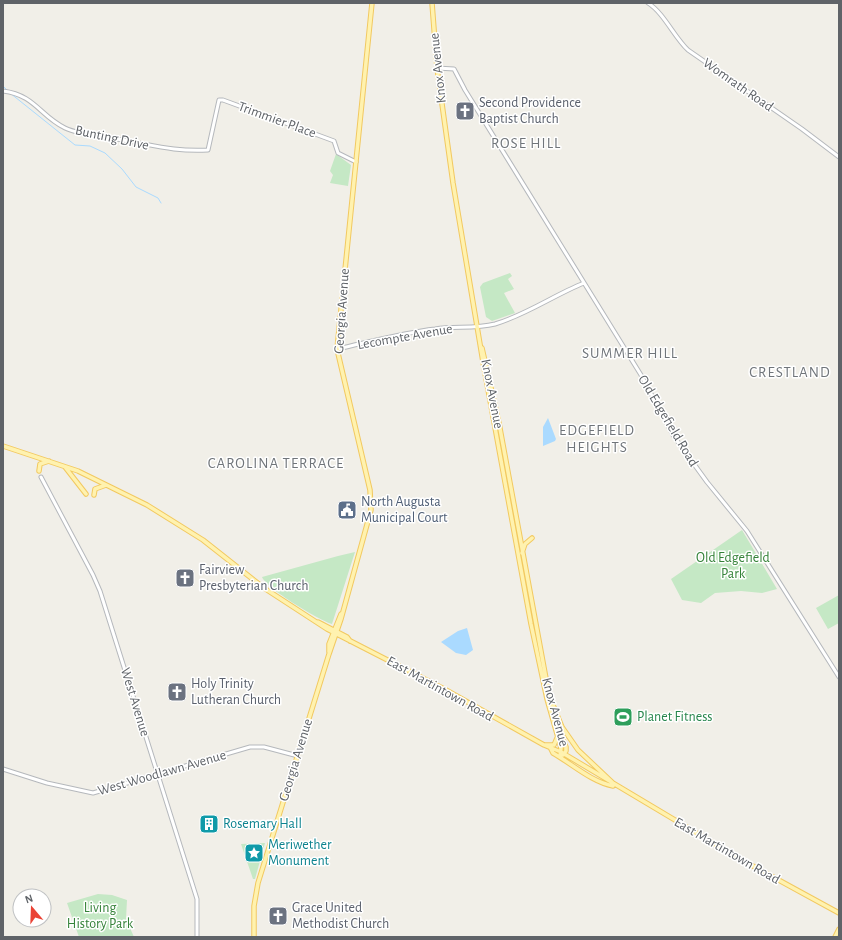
<svg xmlns="http://www.w3.org/2000/svg" width="842" height="940" viewBox="0 0 842 940" font-family="'Alegreya Sans',sans-serif">
  <style>
    .green { fill: #c5e8c5 }
    .water { fill: #aadaff }
    .lines { fill: none; stroke-linecap: round; stroke-linejoin: round }
    .stream { stroke: #aadaff; stroke-width: 1 }
    .minor-casing { stroke: #b5b8bc; stroke-width: 5 }
    .major-casing { stroke: #f2c960; stroke-width: 5.5 }
    .minor { stroke: #fff; stroke-width: 3 }
    .major { stroke: #fff2af; stroke-width: 3.5 }
    .labels { text-anchor: middle; dominant-baseline: central; stroke-width: 3; stroke-linejoin: round; paint-order: stroke }
    .street-label { font-size: 14px; fill: #5f6368; stroke: #fff }
    .worship-label { font-size: 14px; fill: #5b616d; stroke: #fff; text-anchor: start }
    .service-label { font-size: 14px; fill: #4e5e75; stroke: #fff; text-anchor: start }
    .park-label { font-size: 14px; fill: #348238; stroke: #fff }
    .leisure-label { font-size: 14px; fill: #27864d; stroke: #fff; text-anchor: start }
    .culture-label { font-size: 14px; fill: #0d838f; stroke: #fff; text-anchor: start }
    .neighbourhood-label { font-size: 15px; letter-spacing: 1px; fill: #70757a; stroke: #fff }
  </style>
  <rect width="100%" height="100%" fill="#f1efe8"/>
  <path class="green" d="M336,154L351,165L348,186L330,183L333,175L330,171Z
    M510,273L512,276L508,279L514,289L504,293L515,313L492,321L486,317L480,287L483,283Z
    M742,530L777,589L762,593L741,591L715,593L701,603L682,600L671,579Z
    M355,552L332,624C319,620 267,589 262,577L338,556Z
    M839,595V623L828,629L816,608Z
    M265,843L255,879H253L241,844Z
    M98,894L112,895L127,900L126,919L134,937H79L67,903Z"/>
  <path class="water" d="M548,418L556,439L555,441L543,446V427Z
    M467,628L473,650L466,655L456,653L441,642L458,631Z"/>
  <g class="lines">
    <path class="stream" d="M3,86L8,91
      M10,93L75,145L90,146L105,153L122,169L136,187L158,198L161,203"/>
    <defs>
      <path id="minor" d="M648,3C664,13 674,37 688,50L802,129L839,157
        M437,68L454,69L465,90L641,375L673,435L707,482L747,531L839,677
        M3,91C35,95 40,116 65,128C80,135 100,136 116,139C150,144 172,152 208,150L219,100H223L334,141L338,153L356,162
        M337,349C369,342 402,333 435,329C455,326 475,329 495,324C526,315 554,295 584,283
        M41,477L93,575L100,591L197,899V937
        M3,769L47,783L93,793L250,747H264L298,756"/>
      <path id="major" d="M432,3L437,68L453,183L483,362L531,624L547,699L561,748L560,757
        M482,348L499,423L552,711
        M3,446L78,471L147,505L203,540L264,588L327,629L446,690L544,745L561,752L742,860L839,913
        M65,467L86,494
        M39,471L40,464L49,461
        M94,495L95,489L106,485
        M522,553L525,544L532,538
        M318,622L347,637L350,641
        M329,652V644L341,614
        M553,705L562,727L578,750L614,784
        M554,717L566,747V751L563,755
        M545,745H554L557,738
        M551,749L553,753C572,764 592,782 613,786
        M254,937V906L258,883L329,654L341,619L371,510L370,490L337,349L372,3
        M835,937L839,929"/>
    </defs>
    <use href="#minor" class="minor-casing"/>
    <use href="#major" class="major-casing"/>
    <use href="#minor" class="minor"/>
    <use href="#major" class="major"/>
  </g>
  <defs>
    <symbol id="church-square" viewBox="-11 -11 22 22"><rect x="-9" y="-9" width="18" height="18" rx="4" fill="#6b7280" stroke="#fff"/><path d="M-1.2-6h2.4v3.5h3.3v2.4h-3.3V6h-2.4V-.1h-3.3v-2.4h3.3Z" fill="#fff"/></symbol>
    <symbol id="civic-square" viewBox="-11 -11 22 22"><rect x="-9" y="-9" width="18" height="18" rx="4" fill="#5c6f8a" stroke="#fff"/><path d="M-.6-6.5H3V-4.5H.6V-3L4-1V1h2V6H-6V1h2V-1L-.6-3ZM-1.2 2.5V6h2.4V2.5Z" fill="#fff"/></symbol>
    <symbol id="stadium-square" viewBox="-11 -11 22 22"><rect x="-9" y="-9" width="18" height="18" rx="4" fill="#2e9e5b" stroke="#fff"/><path d="M0-5a6.5 5 0 1 0 0 10a6.5 5 0 1 0 0-10ZM-3.5-1.8h7v3.6h-7Z" fill="#fff"/></symbol>
    <symbol id="building-square" viewBox="-11 -11 22 22"><rect x="-9" y="-9" width="18" height="18" rx="4" fill="#0f9aa8" stroke="#fff"/><path d="M-4-6H4V6H1V3H-1V6H-4ZM-2.5-4.3h1.7v1.8h-1.7ZM.8-4.3h1.7v1.8H.8ZM-2.5-1h1.7V.8h-1.7ZM.8-1h1.7V.8H.8Z" fill="#fff"/></symbol>
    <symbol id="sight-square" viewBox="-11 -11 22 22"><rect x="-9" y="-9" width="18" height="18" rx="4" fill="#0f9aa8" stroke="#fff"/><path d="M0-6L1.8-2.2L6-1.7L2.9 1.2L3.7 5.4L0 3.3L-3.7 5.4L-2.9 1.2L-6-1.7L-1.8-2.2Z" fill="#fff"/></symbol>
  </defs>
  <g fill-rule="evenodd">
    <use href="#church-square" x="454" y="100" width="22" height="22"/>
    <use href="#civic-square" x="336" y="499" width="22" height="22"/>
    <use href="#church-square" x="174" y="567" width="22" height="22"/>
    <use href="#church-square" x="166" y="681" width="22" height="22"/>
    <use href="#stadium-square" x="612" y="706" width="22" height="22"/>
    <use href="#building-square" x="198" y="813" width="22" height="22"/>
    <use href="#sight-square" x="243" y="842" width="22" height="22"/>
    <use href="#church-square" x="267" y="905" width="22" height="22"/>
  </g>
  <g class="labels">
    <g class="street-label">
      <text transform="translate(438 68) rotate(-96)">Knox Avenue</text>
      <text transform="translate(738 85) rotate(35)">Womrath Road</text>
      <text transform="translate(277 120) rotate(20)">Trimmier Place</text>
      <text transform="translate(112 138) rotate(12)">Bunting Drive</text>
      <text transform="translate(342 311) rotate(-86)">Georgia Avenue</text>
      <text transform="translate(405 337) rotate(-10)">Lecompte Avenue</text>
      <text transform="translate(492 394) rotate(79)">Knox Avenue</text>
      <text transform="translate(668 421) rotate(59)">Old Edgefield Road</text>
      <text transform="translate(440 689) rotate(29)">East Martintown Road</text>
      <text transform="translate(135 702) rotate(73)">West Avenue</text>
      <text transform="translate(555 712) rotate(75)">Knox Avenue</text>
      <text transform="translate(296 760) rotate(-73)">Georgia Avenue</text>
      <text transform="translate(162 773) rotate(-16)">West Woodlawn Avenue</text>
      <text transform="translate(727 851) rotate(30)">East Martintown Road</text>
    </g>
    <g class="worship-label">
      <text x="479" y="103">Second Providence<tspan x="479" dy="16">Baptist Church</tspan></text>
      <text x="199" y="570">Fairview<tspan x="199" dy="16">Presbyterian Church</tspan></text>
      <text x="191" y="684">Holy Trinity<tspan x="191" dy="16">Lutheran Church</tspan></text>
      <text x="292" y="908">Grace United<tspan x="292" dy="16">Methodist Church</tspan></text>
    </g>
    <g class="service-label">
      <text x="361" y="502">North Augusta<tspan x="361" dy="16">Municipal Court</tspan></text>
    </g>
    <g class="park-label">
      <text x="733" y="558">Old Edgefield<tspan x="733" dy="16">Park</tspan></text>
      <text x="100" y="908">Living<tspan x="100" dy="16">History Park</tspan></text>
    </g>
    <g class="leisure-label">
      <text x="637" y="717">Planet Fitness</text>
    </g>
    <g class="culture-label">
      <text x="223" y="824">Rosemary Hall</text>
      <text x="268" y="845">Meriwether<tspan x="268" dy="16">Monument</tspan></text>
    </g>
    <g class="neighbourhood-label">
      <text x="526" y="143">ROSE HILL</text>
      <text x="630" y="353">SUMMER HILL</text>
      <text x="790" y="372">CRESTLAND</text>
      <text x="597" y="430">EDGEFIELD<tspan x="597" dy="17">HEIGHTS</tspan></text>
      <text x="276" y="463">CAROLINA TERRACE</text>
    </g>
  </g>
  <rect width="842" height="940" fill="none" stroke="#5f6368" stroke-width="8"/>
  <g transform="translate(32 908) rotate(341)"><circle r="19" fill="#ffffff" stroke="#bfc1c3"/>
  <path d="M0-3L7 15L0 10L-7 15Z" fill="#ea4335"/>
  <text y="-6" font-size="11" font-weight="bold" text-anchor="middle" fill="#5f6368">N</text>
  </g>
</svg>
